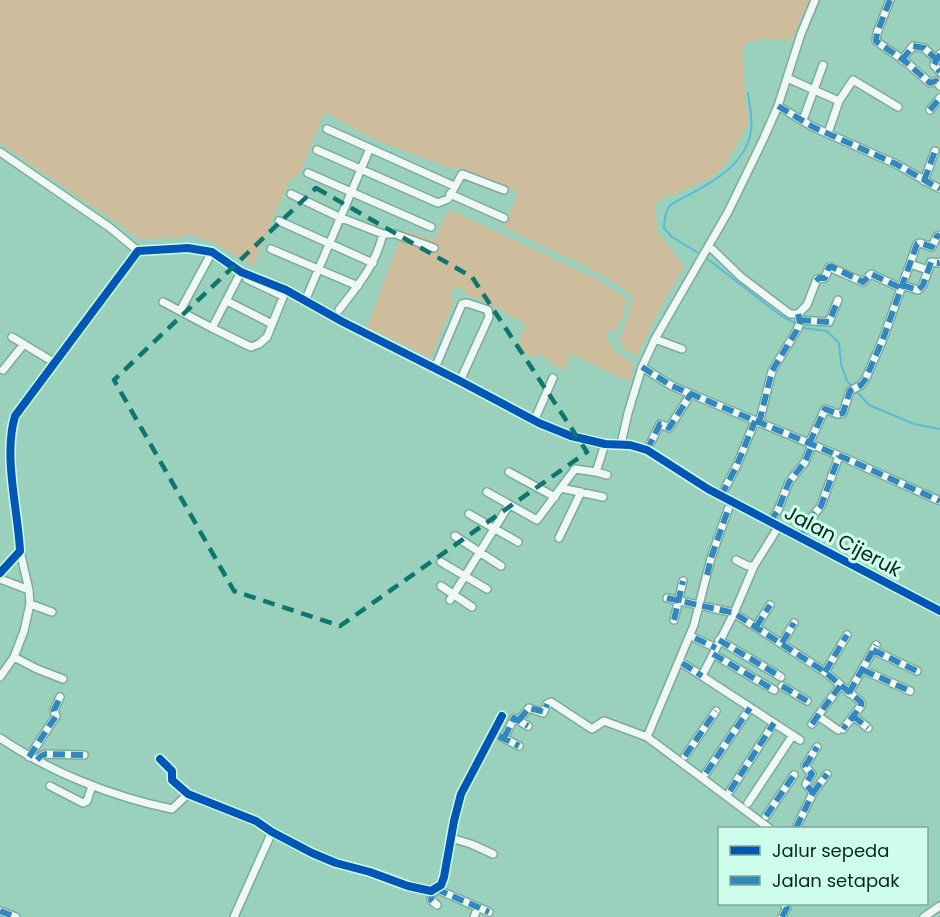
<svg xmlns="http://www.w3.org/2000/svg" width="940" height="917" viewBox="0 0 940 917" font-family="Poppins,sans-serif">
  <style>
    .green { fill: #cebd9d }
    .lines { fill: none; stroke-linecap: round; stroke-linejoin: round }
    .stream { stroke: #5abbd6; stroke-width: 2 }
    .street-casing { stroke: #7dab9b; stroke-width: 10 }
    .street { stroke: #f0f8f5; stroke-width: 7 }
    .quiet { stroke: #3088bf; stroke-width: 6; stroke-dasharray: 12 6; stroke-linecap: butt }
    .cycleway-casing { stroke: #cefeeb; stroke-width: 11 }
    .cycleway { stroke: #0057b8; stroke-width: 8 }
    .marked { fill: none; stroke: #0f766e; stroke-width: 4.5; stroke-dasharray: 12 8; stroke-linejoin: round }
    .labels { text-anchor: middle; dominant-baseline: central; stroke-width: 6; stroke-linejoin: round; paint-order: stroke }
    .street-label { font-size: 20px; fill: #05271c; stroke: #cefeeb }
  </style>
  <rect width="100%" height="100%" fill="#99d1bd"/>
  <path class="green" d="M0,0H809L792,39L787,41L778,38C767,43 756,36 745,45L742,54L748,124L727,163L714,176L672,196H665L655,204L657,231L684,266L658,312L638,355L628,352L619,343L633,298C621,279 529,240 504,228L518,192L463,168L452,169L378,141L328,114H324L301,171L288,183L253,266L214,243L188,234L183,238L140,239L0,143Z
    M451,210L597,279L626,298L627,303L617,331L609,330L607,341L612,344L613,350L633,363L634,366L630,381C609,375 592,362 571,354L564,370L549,363V359L538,353L535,358L516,350L525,324L499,309L466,294V291L454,287L450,294L455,299L430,358L367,327L402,232L405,230L432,239L436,238L445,215Z"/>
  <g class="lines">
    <path class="stream" d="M700,254L672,237L664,228C665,217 665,209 673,203C703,188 747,167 751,130C753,118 749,104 748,93
      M705,257L780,315L804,328L827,331L839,343L841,364L847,381L869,405L914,424L940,429"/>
    <defs>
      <path id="street" d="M890,0L877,33L876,41L906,62L930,83L936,81L940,86
        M940,54L934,65L940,72
        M902,60L913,46L924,48L936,59
        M787,78L839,101L828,133
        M839,101L853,80L898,107
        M778,106L813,127L896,164L940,189
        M930,110L940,98
        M803,120L823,65
        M327,129L454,186
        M317,150L438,203L448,199L462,174L504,190
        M0,152L109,227L138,251
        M308,173L431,227
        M924,181L935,151
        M291,194L339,217L383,234H395L434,248
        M450,194L504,218
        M279,221L373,263
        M709,246L741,277L790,314H798L807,305L817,279L825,278L829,267L863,282L871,274L901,288
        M271,249L358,286
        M910,264L928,270
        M241,272L212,328L251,347L259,344L267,337L286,290
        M247,279L283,296
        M902,285L918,290L923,285L931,262L939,263L940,262
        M227,301L272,324
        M305,301L370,148
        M163,302L212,328
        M339,310C359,284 375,266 383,234
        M180,311L212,252
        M799,320L829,322L838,300
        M12,337L55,363
        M655,339L682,349
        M642,367L672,386L847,459L940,501
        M435,368L462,304L467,303L488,310L489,317L460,381
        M3,370L24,344
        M534,421L553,378
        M759,423L772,371L797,330L800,323L798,314
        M621,444L628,413L642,367L655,339L728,212L763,140L778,106L801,34L815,0
        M809,444L825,409L838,414L843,413L850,391L861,385L865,380L883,339L917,244L920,243L932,247L937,236L940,235
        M647,450L660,424L669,428L691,394
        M509,472L555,497
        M596,472L607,475
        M561,488L603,497
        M487,492L537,520L575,469L596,472L605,444
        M721,496L737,465L755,421
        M469,514L518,542
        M770,522L778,510L789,482L805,462L812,445
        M455,536L501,566
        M559,538L581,492
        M800,538L809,520L821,506L839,456
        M736,560L748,566H754
        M441,562L487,589
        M0,573L20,551C18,510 3,456 15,416L138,251L188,248L212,252L241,272L286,290L343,322L460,381L539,423L571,436L605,444L630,445L647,450L708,489L940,611
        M0,579L29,590
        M441,586L472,607
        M667,598L734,613L825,672L861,702V706L843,729
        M450,600L509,505
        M30,604L52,612
        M674,620L683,581
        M756,627L770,605
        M695,638L716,648
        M719,640L781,677
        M782,643L794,623
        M873,650L917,671
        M713,654L774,690
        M14,657L37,669L63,679
        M682,663L800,740
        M863,670L910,691
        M825,672L847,635
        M702,676L734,613L754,566L779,526
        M0,677L14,657L24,631L30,604L29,590L20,551
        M782,686L807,701
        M849,693L876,645
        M818,716L838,730
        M853,716L868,728
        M519,720L529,708L543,713L547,704L551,702L592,729L604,721L647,737L769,828
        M812,724L840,686
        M502,737L519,746
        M647,737L694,625L711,558L731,501
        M0,738C50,772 113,797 172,809L188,794
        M504,738L514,718L528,726
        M685,756L716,711
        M29,757L56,716L54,710L60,697
        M160,759L172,771V780L188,794L256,821L272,832L312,853L336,863L370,872L408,886L431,891L441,885L444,877L454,821L461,794L502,716
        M37,760L41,756L46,754L84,755
        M706,773L750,708
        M50,786L83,803L87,801L92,786
        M730,791L774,723
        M813,793L827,774
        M748,803L793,735
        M766,816L794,775
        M796,828L813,793L806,784L812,774L805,766L817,747
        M451,838L471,844L493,854
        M436,889L489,912
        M433,890L431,900L437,905
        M0,911L16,917
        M234,917L272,832
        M474,917L478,907
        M782,917L787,908L784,904
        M924,917L940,906"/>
    </defs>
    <use href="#street" class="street-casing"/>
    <use href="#street" class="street"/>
    <path class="quiet" d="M890,0L877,33L876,41L906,62L930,83L936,81L940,86
      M940,54L934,65L940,72
      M902,60L913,46L924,48L936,59
      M778,106L813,127L896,164L940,189
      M930,110L940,98
      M924,181L935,151
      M816,281L819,278H825L829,267H832L863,282L871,274L901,288
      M902,285L918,290L923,285L931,262L939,263L940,262
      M799,320L829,322L838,300
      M642,367L672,386L847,459L940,501
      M759,423L772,371L797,330L800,323L798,314
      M809,444L825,409L838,414L843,413L850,391L861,385L865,380L883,339L917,244L920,243L932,247L937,236L940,235
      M647,450L660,424L669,428L691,394
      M721,496L737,465L755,421
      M770,522L778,510L789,482L805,462L812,445
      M800,538L809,520L821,506L839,456
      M707,575L711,558L731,501
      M667,598L734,613L825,672L861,702V706L843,729
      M674,620L683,581
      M756,627L770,605
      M695,638L716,648
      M719,640L781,677
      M782,643L794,623
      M873,650L917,671
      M713,654L774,690
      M682,663L702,676
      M863,670L910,691
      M825,672L847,635
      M782,686L807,701
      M849,693L876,645
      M853,716L868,728
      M519,720L529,708L544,712L547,704
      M812,724L840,686
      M499,736L519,746
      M504,738L514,718L528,726
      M685,756L716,711
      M29,757L56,716L54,710L60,697
      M37,760L41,756L46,754L84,755
      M706,773L750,708
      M730,791L774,723
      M813,793L827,774
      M766,816L794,775
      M796,828L813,793L806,784L812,774L805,766L817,747
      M436,889L489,912
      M433,890L431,900L437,905
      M0,911L16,917
      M782,917L787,908L784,904"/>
    <defs>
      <path id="cycleway" d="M0,573L20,551C18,510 3,456 15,416L138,251L188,248L212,252L241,272L286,290L343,322L460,381L539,423L571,436L605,444L630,445L647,450L708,489L940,611
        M160,759L172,771V780L188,794L256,821L272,832L312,853L336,863L370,872L408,886L431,891L441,885L444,877L454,821L461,794L502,716"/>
    </defs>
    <use href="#cycleway" class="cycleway-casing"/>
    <use href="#cycleway" class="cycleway"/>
  </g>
  <path class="marked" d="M316,188L472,277L587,452L340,626L234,591L114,380Z"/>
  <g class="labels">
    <g class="street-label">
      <text transform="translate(843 541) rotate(28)">Jalan Cijeruk</text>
    </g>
  </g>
  <rect x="718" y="827" width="210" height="78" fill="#cefeeb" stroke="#7ea898" stroke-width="1.5"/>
  <rect x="730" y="846" width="30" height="9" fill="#0057b8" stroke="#7ea898" stroke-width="1.5"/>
  <text x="772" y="857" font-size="18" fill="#05271c">Jalur sepeda</text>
  <rect x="730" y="876" width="30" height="9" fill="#3088bf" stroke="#7ea898" stroke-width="1.5"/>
  <text x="772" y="887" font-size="18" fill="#05271c">Jalan setapak</text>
</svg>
